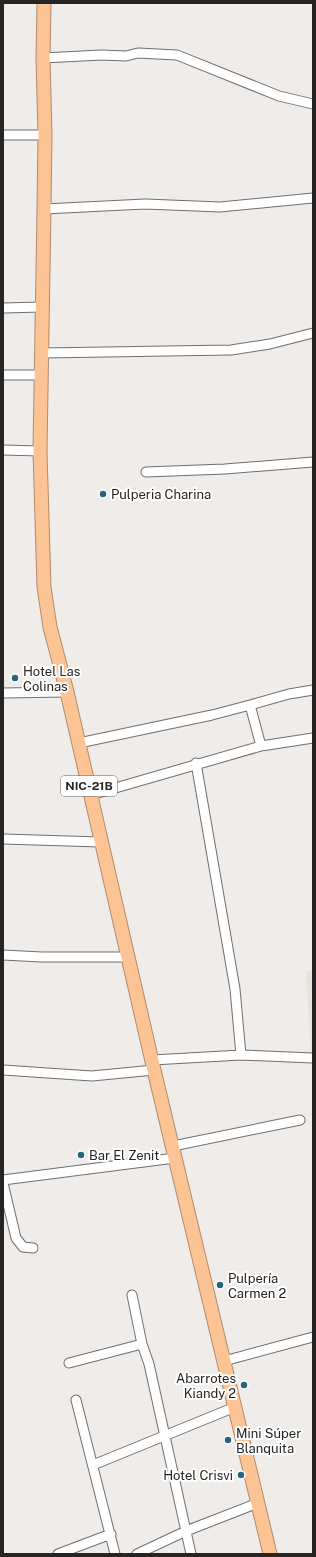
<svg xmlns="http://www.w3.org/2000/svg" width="316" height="1557" viewBox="0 0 316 1557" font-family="'Public Sans',sans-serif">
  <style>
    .built { fill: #eae1d9 }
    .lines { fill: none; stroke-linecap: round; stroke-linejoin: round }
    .minor-casing { stroke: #716e6c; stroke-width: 11 }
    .highway-casing { stroke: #b18c6d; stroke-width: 15 }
    .minor { stroke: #fff; stroke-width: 9 }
    .highway { stroke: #fcc495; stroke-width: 13 }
    .poi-dot { fill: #2c627d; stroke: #fff; stroke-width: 1.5 }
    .labels { text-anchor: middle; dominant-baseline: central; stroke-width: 4; stroke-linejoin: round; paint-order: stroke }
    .shield { fill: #fff; stroke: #676666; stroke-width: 1 }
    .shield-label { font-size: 12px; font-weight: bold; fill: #262524 }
    .poi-label { font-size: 13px; fill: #262524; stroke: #fff; text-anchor: start }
  </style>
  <rect width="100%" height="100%" fill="#efecea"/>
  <path class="built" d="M306,971H313V1054H311Z"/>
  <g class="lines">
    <defs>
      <path id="minor" d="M43,58L101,55L126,56L138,53L177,55L279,96L313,104
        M3,135H45
        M44,209L145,204L220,207L313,198
        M3,308L42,307
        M42,353L231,350L270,344L313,333
        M3,375H42
        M3,450L40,451
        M146,472L225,469L313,462
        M3,693L67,692
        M250,705L289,694L313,690
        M79,743L212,715L250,705L261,746
        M196,763L235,989L241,1055
        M91,795L261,746L313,738
        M3,839L101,842
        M3,955L42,957H128
        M152,1060L241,1055L313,1058
        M3,1070L92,1076L154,1070
        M173,1146L300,1120
        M3,1180L175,1158
        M3,1183L16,1238L23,1247L33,1248
        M132,1295L142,1344L149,1364L191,1554
        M224,1361L313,1337
        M69,1363L142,1344
        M76,1400L115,1554
        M93,1465L235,1407
        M58,1554L111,1534
        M137,1554L186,1531L258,1503"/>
      <path id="highway" d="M44,3L43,58L45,135L44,209L40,451L44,587L50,627L67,692L154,1070L270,1554"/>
    </defs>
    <use href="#minor" class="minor-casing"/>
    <use href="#highway" class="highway-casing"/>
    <use href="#minor" class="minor"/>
    <use href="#highway" class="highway"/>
  </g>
  <g class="poi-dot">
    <circle cx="103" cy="494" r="4"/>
    <circle cx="15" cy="678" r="4"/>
    <circle cx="81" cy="1155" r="4"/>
    <circle cx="220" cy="1285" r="4"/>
    <circle cx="244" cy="1385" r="4"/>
    <circle cx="228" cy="1440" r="4"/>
    <circle cx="241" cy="1475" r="4"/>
  </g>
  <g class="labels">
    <rect class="shield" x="61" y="776" width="56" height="20" rx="3"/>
    <g class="shield-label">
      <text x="89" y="786">NIC-21B</text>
    </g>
    <g class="poi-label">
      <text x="111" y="494">Pulperia Charina</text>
      <text x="23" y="671">Hotel Las<tspan x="23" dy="15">Colinas</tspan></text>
      <text x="89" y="1155">Bar El Zenit</text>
      <text x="228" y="1278">Pulpería<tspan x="228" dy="15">Carmen 2</tspan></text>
      <text x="236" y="1378" text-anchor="end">Abarrotes<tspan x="236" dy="15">Kiandy 2</tspan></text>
      <text x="236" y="1433">Mini Súper<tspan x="236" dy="15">Blanquita</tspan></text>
      <text x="233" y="1475" text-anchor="end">Hotel Crisvi</text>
    </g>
  </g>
  <rect width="316" height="1557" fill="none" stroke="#262524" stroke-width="8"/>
</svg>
